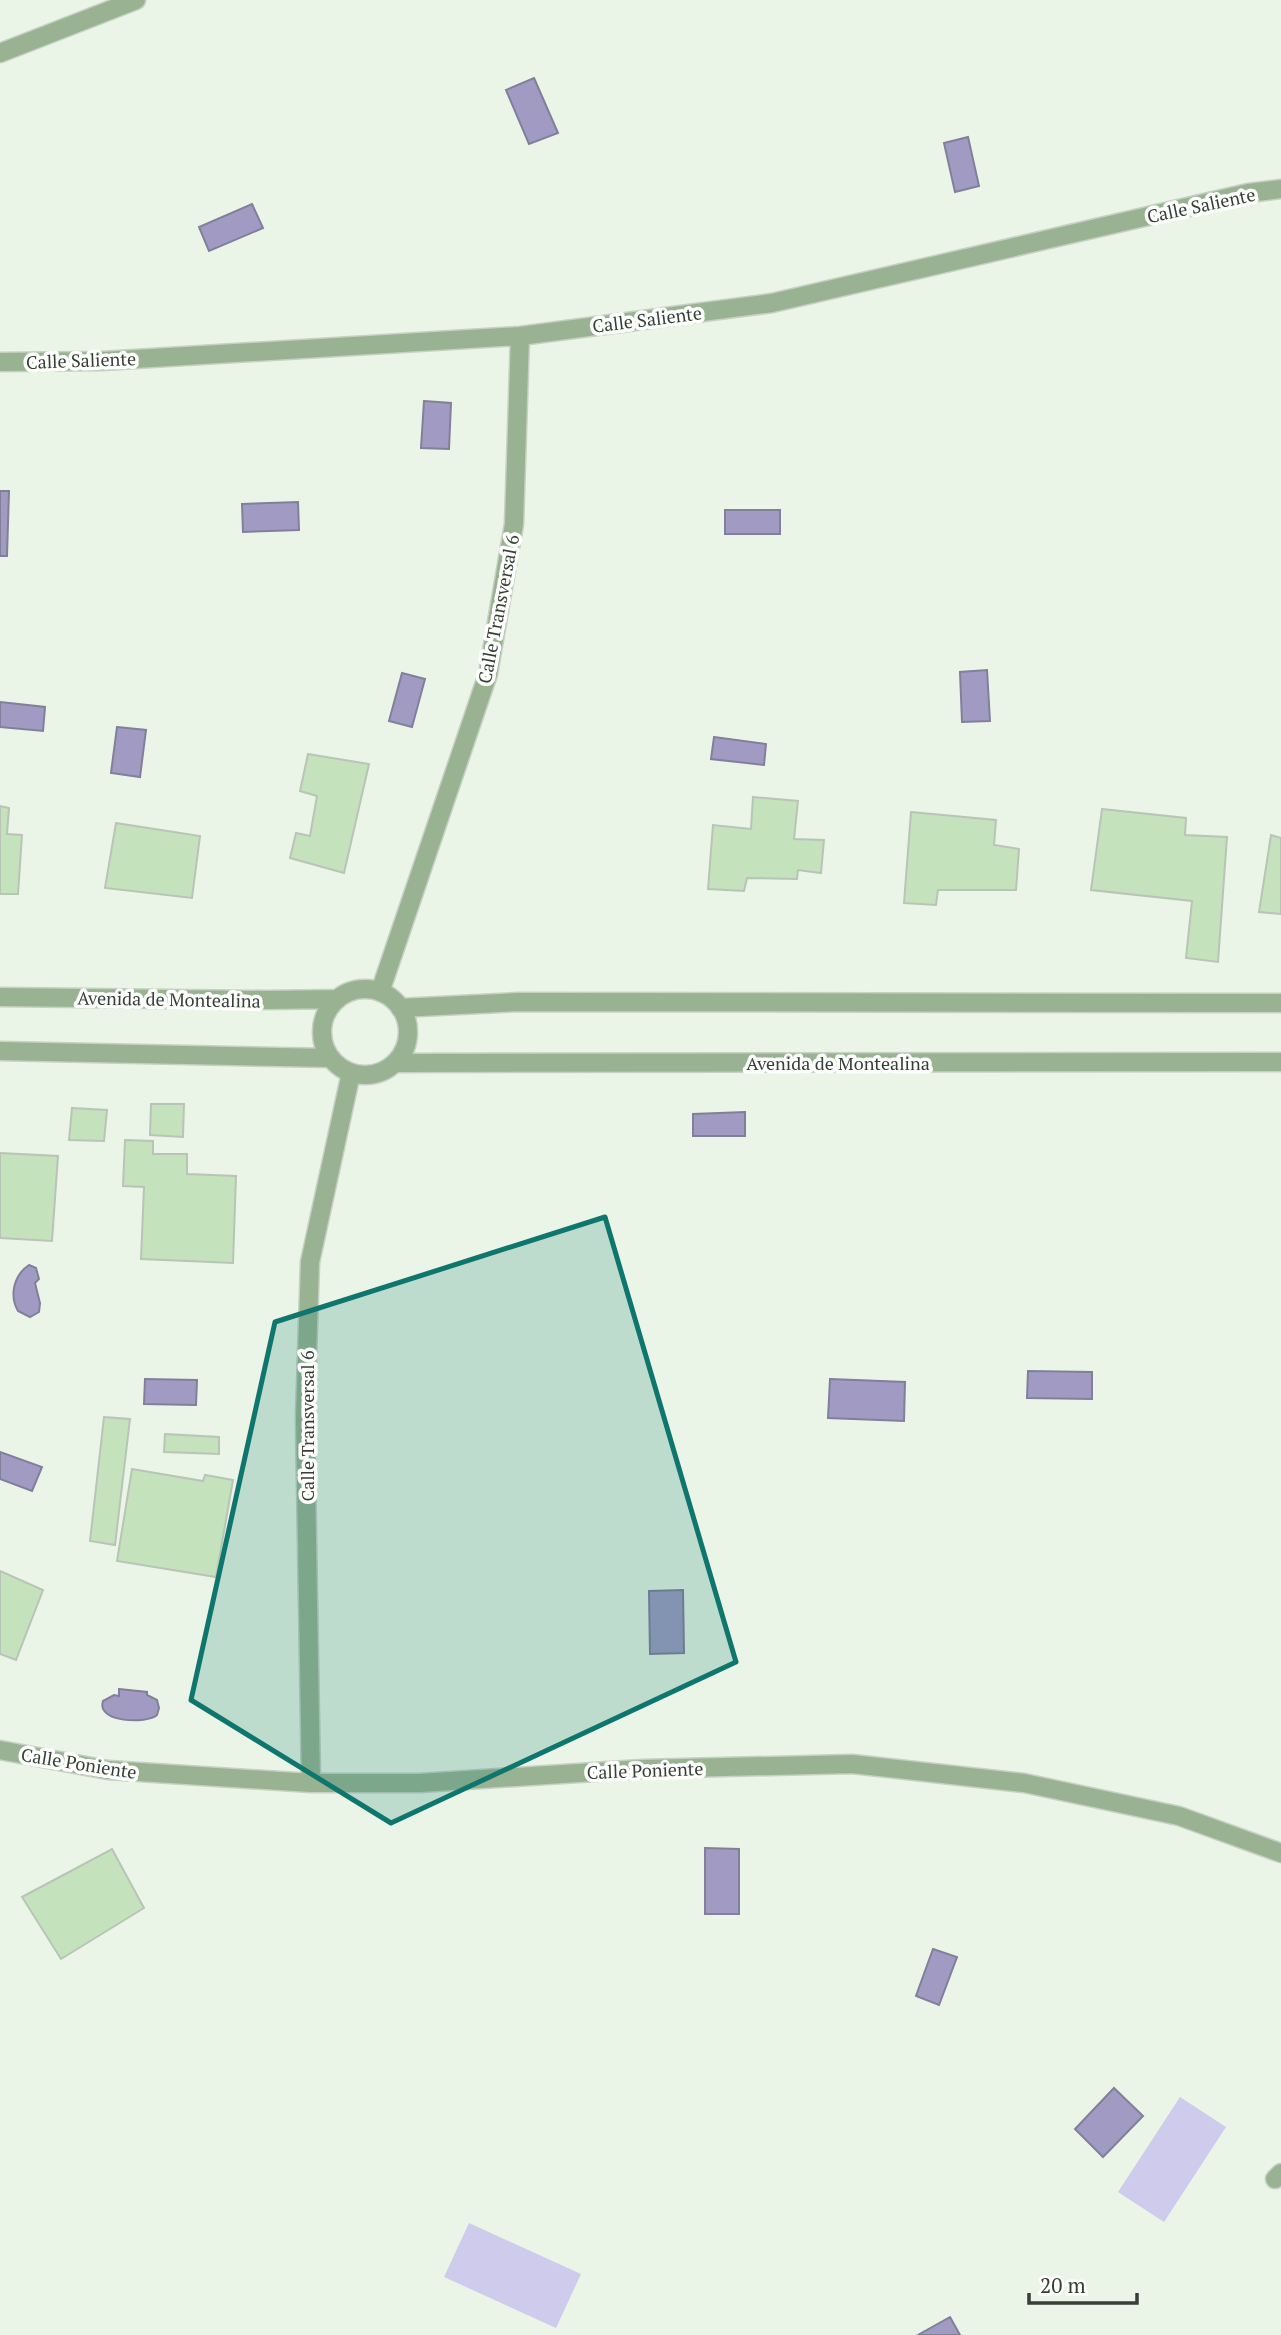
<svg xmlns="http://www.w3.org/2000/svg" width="1281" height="2335" viewBox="0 0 1281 2335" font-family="'PT Serif',serif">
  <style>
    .green { fill: #cfcbec }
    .water { fill: #a19bc4; stroke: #827f9a; stroke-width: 2 }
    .building { fill: #c4e2bc; stroke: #b9c4b7; stroke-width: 2 }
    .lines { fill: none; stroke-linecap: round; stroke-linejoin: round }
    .minor-casing { stroke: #c7d0c4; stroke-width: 21 }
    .minor { stroke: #99b392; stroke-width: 18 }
    .marked { fill: #0f766e; fill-opacity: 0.2; stroke: #0f766e; stroke-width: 5; stroke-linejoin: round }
    .labels { text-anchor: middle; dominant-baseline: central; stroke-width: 7; stroke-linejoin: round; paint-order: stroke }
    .street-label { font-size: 18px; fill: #393d38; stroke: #fdfffc }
  </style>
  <rect width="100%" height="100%" fill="#eaf5e7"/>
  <path class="green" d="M1180,2097L1226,2127L1164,2222L1118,2192Z
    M469,2223L581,2274L556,2328L444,2277Z"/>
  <path class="water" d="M534,78L558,133L529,144L506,90Z
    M968,137L979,186L955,192L944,143Z
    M252,204L263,228L209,251L199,227Z
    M424,401L451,403L449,449L421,448Z
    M0,491H9L7,556H0Z
    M298,502L299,530L243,532L242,504Z
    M725,510H780V534H725Z
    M987,670L990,721L962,722L960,672Z
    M402,673L425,679L412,727L389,721Z
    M0,702L45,707L43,731L0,727Z
    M117,727L146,730L140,777L111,773Z
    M714,737L766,744L764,765L711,759Z
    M745,1112V1136H693V1114Z
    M29,1265L36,1268L39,1279L35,1283L40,1303L39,1312L30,1317L18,1311C9,1295 14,1275 29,1265Z
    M1028,1371L1092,1372V1399L1027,1398Z
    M145,1379L197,1380L196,1405L144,1404Z
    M830,1379L905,1382L904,1421L828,1418Z
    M0,1452L42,1467L32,1491L0,1479Z
    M683,1590L684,1653L650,1654L649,1591Z
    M119,1689L147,1692V1695L157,1700L159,1708L157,1715C147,1724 96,1723 103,1701L114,1695L119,1696Z
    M705,1848L739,1849V1914H705Z
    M933,1949L957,1957L939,2005L916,1996Z
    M1114,2088L1143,2116L1103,2157L1075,2129Z
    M950,2317L960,2335H918Z"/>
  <path class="building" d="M308,754L369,764L344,873L290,858L296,833L310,836L317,796L300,791Z
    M753,797L798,801L794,839L824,840L821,873L798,870L797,879L747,878L744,891L708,889L713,825L751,829Z
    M0,806L9,808L7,834L22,835L18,894H0Z
    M1102,809L1186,818L1185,835L1227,837L1218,962L1186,958L1192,901L1091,890Z
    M911,812L996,820L994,845L1019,849L1016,890H938L936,905L904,903Z
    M116,823L200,836L192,898L105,888Z
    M1271,835L1281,838V914L1259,912Z
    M151,1104H184L183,1137L150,1135Z
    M72,1108L107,1110L104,1141L69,1140Z
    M125,1140L153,1141V1154H187V1174L236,1176L233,1263L141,1259L144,1187L123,1186Z
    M0,1153L58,1156L52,1241L0,1238Z
    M104,1417L130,1419L115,1545L90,1541Z
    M165,1434L219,1437V1454L164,1452Z
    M132,1469L203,1481L205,1475L233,1480L216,1577L117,1561Z
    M0,1571L43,1590L16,1660L0,1654Z
    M112,1849L144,1908L61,1959L22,1897Z"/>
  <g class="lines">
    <defs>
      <path id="minor" d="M0,53L136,0
        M0,362L102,361L520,336L772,303L1248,193L1281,189
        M322 1032a43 43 0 1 1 86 0a43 43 0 1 1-86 0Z
        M380,992L488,674L514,524L520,336
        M0,997L266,1000L338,999
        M400,1008L518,1002L1281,1003
        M0,1051L330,1058
        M395,1063L1281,1062
        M0,1750L108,1770L311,1783H420L642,1769L852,1764L1024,1783L1179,1816L1281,1853
        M311,1783L305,1418L310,1262L351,1073
        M1275,2179L1281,2173"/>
    </defs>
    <use href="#minor" class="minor-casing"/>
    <use href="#minor" class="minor"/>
  </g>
  <path class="marked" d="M605,1217L736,1662L391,1823L191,1700L275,1322Z"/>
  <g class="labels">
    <g class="street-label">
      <text transform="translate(1201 205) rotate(-12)">Calle Saliente</text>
      <text transform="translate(647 319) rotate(-7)">Calle Saliente</text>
      <text transform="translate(81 360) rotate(-2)">Calle Saliente</text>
      <text transform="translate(498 609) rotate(-79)">Calle Transversal 6</text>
      <text transform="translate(169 999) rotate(1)">Avenida de Montealina</text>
      <text x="838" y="1063">Avenida de Montealina</text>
      <text transform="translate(307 1426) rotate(-90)">Calle Transversal 6</text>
      <text transform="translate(79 1763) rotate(9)">Calle Poniente</text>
      <text transform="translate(645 1770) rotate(-2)">Calle Poniente</text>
    </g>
  </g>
  <path d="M1029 2293v10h108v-10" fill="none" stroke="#393d38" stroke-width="3.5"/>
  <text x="1040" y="2293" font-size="21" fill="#393d38" stroke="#fdfffc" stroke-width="5" paint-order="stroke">20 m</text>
</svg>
